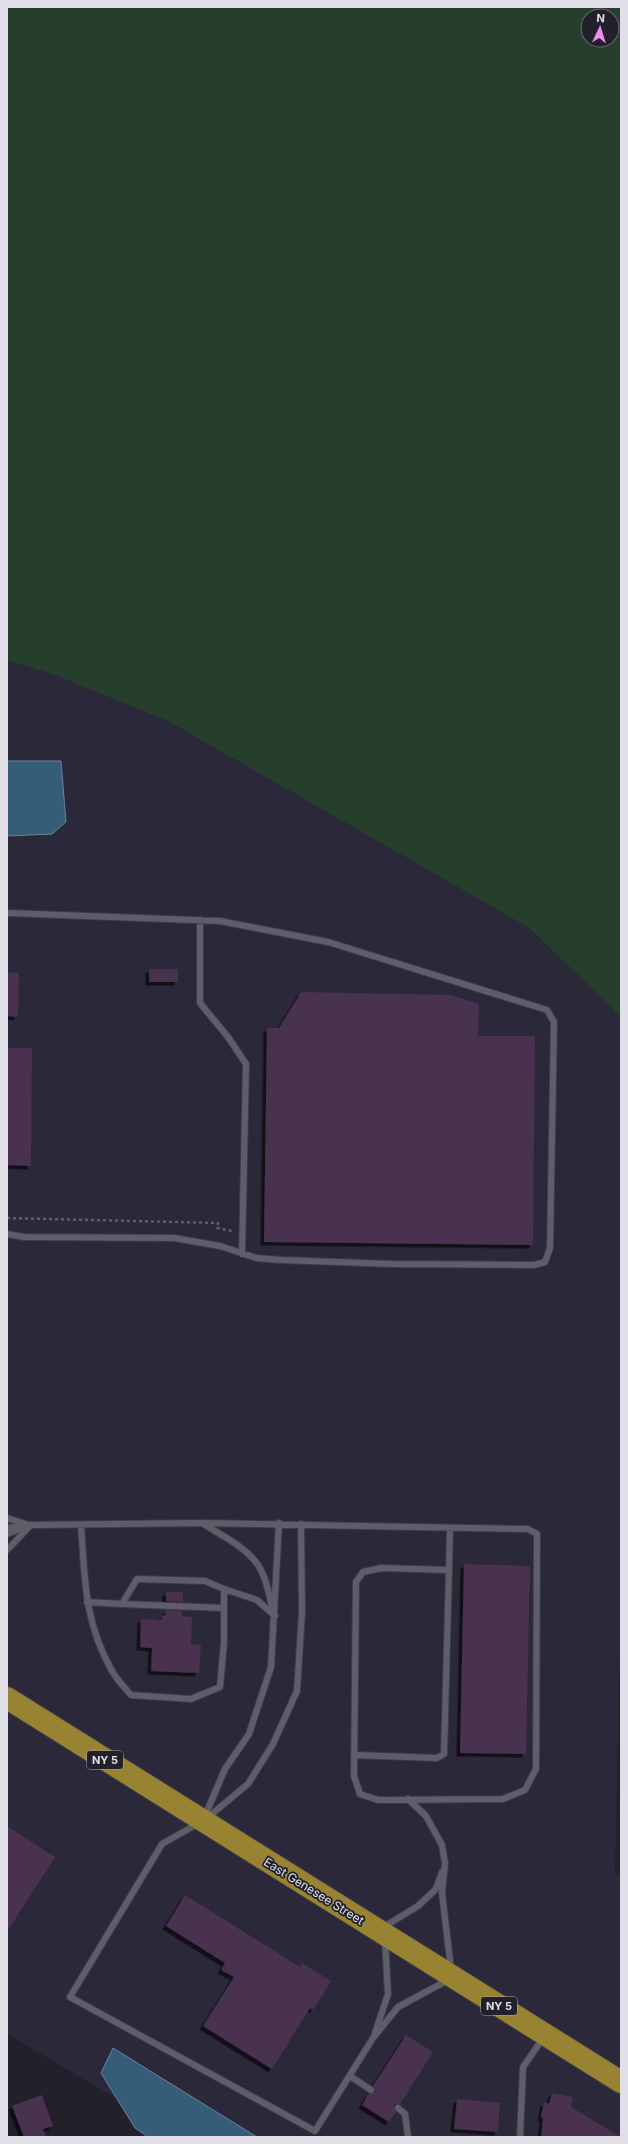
<svg xmlns="http://www.w3.org/2000/svg" width="628" height="2144" viewBox="0 0 628 2144" font-family="Inter,sans-serif">
  <style>
    .built { fill: #2b2839 }
    .green { fill: #253f2c; fill-rule: evenodd }
    .water { fill: #365d77; stroke: #698499 }
    .building { fill: #49304f; filter: url(#shadow) }
    .lines { fill: none; stroke-linecap: round; stroke-linejoin: round }
    .lane-casing { stroke: #3e3d46; stroke-width: 8 }
    .highway-casing { stroke: #3e3d46; stroke-width: 24 }
    .path { stroke: #615f69; stroke-width: 2.5; stroke-dasharray: 3 3; stroke-linecap: butt }
    .lane { stroke: #5f5d6a; stroke-width: 6 }
    .highway { stroke: #978331; stroke-width: 22 }
    .labels { text-anchor: middle; dominant-baseline: central; stroke-width: 3.5; stroke-linejoin: round; paint-order: stroke }
    .shield { fill: #22202b; stroke: #a8a6af; stroke-width: 1 }
    .shield-label { font-size: 11px; font-weight: bold; fill: #e1dfe7 }
    .street-label { font-size: 12px; fill: #e1dfe7; stroke: #22202b }
  </style>
  <defs>
    <filter id="shadow"><feDropShadow dx="-3.5" dy="3.5" stdDeviation="0" flood-color="#0009"/></filter>
  </defs>
  <rect width="100%" height="100%" fill="#22202b"/>
  <path class="built" d="M7,660L55,675L168,721L529,928L621,1017V1611L615,1873L621,1874V2137H182L7,2034Z"/>
  <path class="green" d="M7,7H621V1017L529,928L168,721L55,675L7,660ZM588,16H612V40H588Z"/>
  <path class="water" d="M7,761H61L66,822L52,834L7,836Z
    M113,2048L257,2137H148L135,2128L101,2073Z"/>
  <path class="building" d="M149,969H178V982H149Z
    M7,972L19,973L18,1017L7,1016Z
    M301,992L451,995L479,1004L478,1036H535L533,1245L264,1242L267,1028H279Z
    M7,1048H32L31,1166L7,1165Z
    M464,1564L530,1566L526,1754L460,1753Z
    M166,1592H183V1602L166,1601Z
    M166,1610L182,1611V1616L192,1617L191,1644L201,1645L199,1673L151,1671L152,1648L140,1647L141,1619L162,1620V1615L165,1616Z
    M7,1826L55,1857L7,1932Z
    M185,1895L300,1967L302,1963L331,1981L313,2010L310,2008L272,2069L203,2026L234,1977L221,1970L225,1963L166,1926Z
    M406,2035L433,2052L400,2104L394,2105L396,2112L389,2122L362,2105L368,2094L375,2092L373,2086Z
    M552,2093L573,2097L571,2107L621,2137H541L543,2118L541,2117L544,2102L549,2104Z
    M42,2095L53,2126L43,2129L46,2137H24L12,2106Z
    M457,2099L500,2103L498,2132L454,2129Z"/>
  <g class="lines">
    <defs>
      <path id="lane" d="M7,913L220,921L328,942L547,1010L554,1022L550,1248L545,1262L534,1265L392,1264L281,1260L256,1258L220,1246L174,1238L24,1237L7,1234
        M200,920V1003L228,1037L246,1064L242,1254
        M7,1518L29,1525
        M202,1523C219,1534 242,1545 255,1561C266,1574 269,1595 273,1611
        M81,1525C85,1580 84,1621 112,1671C117,1680 125,1688 131,1695L191,1699L220,1687L224,1642V1589L205,1581L137,1579L122,1604L87,1602
        M7,1528L31,1525L201,1523L528,1529L537,1534L536,1769L525,1790L503,1799L378,1800L360,1794L354,1776L356,1582L363,1572L381,1568L449,1570L450,1528
        M7,1534L20,1529
        M7,1550L31,1525
        M224,1589L257,1600L275,1616
        M122,1604L224,1608
        M354,1755L437,1758L444,1754L449,1570
        M408,1799L426,1816L442,1845L445,1863L442,1893L451,1969
        M205,1816L225,1769L249,1734L271,1667L279,1523
        M207,1818L248,1784L273,1744L297,1691L302,1612L301,1524
        M199,1823L162,1844L70,1997L315,2131L373,2038L398,2007L448,1980
        M382,1928L418,1906L436,1889L442,1872
        M375,2033L388,1994L385,1940
        M350,2076L371,2090
        M398,2108L405,2114L408,2137
        M520,2137L523,2067L544,2037"/>
      <path id="highway" d="M7,1698L621,2082"/>
    </defs>
    <use href="#lane" class="lane-casing"/>
    <use href="#highway" class="highway-casing"/>
    <path class="path" d="M7,1218L218,1223L217,1228L232,1231"/>
    <use href="#lane" class="lane"/>
    <use href="#highway" class="highway"/>
  </g>
  <g class="labels">
    <g class="shield">
      <rect x="87" y="1751" width="36" height="18" rx="3"/>
      <rect x="481" y="1997" width="36" height="18" rx="3"/>
    </g>
    <g class="shield-label">
      <text x="105" y="1760">NY 5</text>
      <text x="499" y="2006">NY 5</text>
    </g>
    <g class="street-label">
      <text transform="translate(314 1891) rotate(32)">East Genesee Street</text>
    </g>
  </g>
  <rect width="628" height="2144" fill="none" stroke="#e1dfe7" stroke-width="16"/>
  <g transform="translate(600 28) rotate(4)"><circle r="19" fill="#22202b" stroke="#6e6c76"/>
  <path d="M0-3L7 15L0 10L-7 15Z" fill="#f38af2"/>
  <text y="-6" font-size="11" font-weight="bold" text-anchor="middle" fill="#e1dfe7">N</text>
  </g>
</svg>
